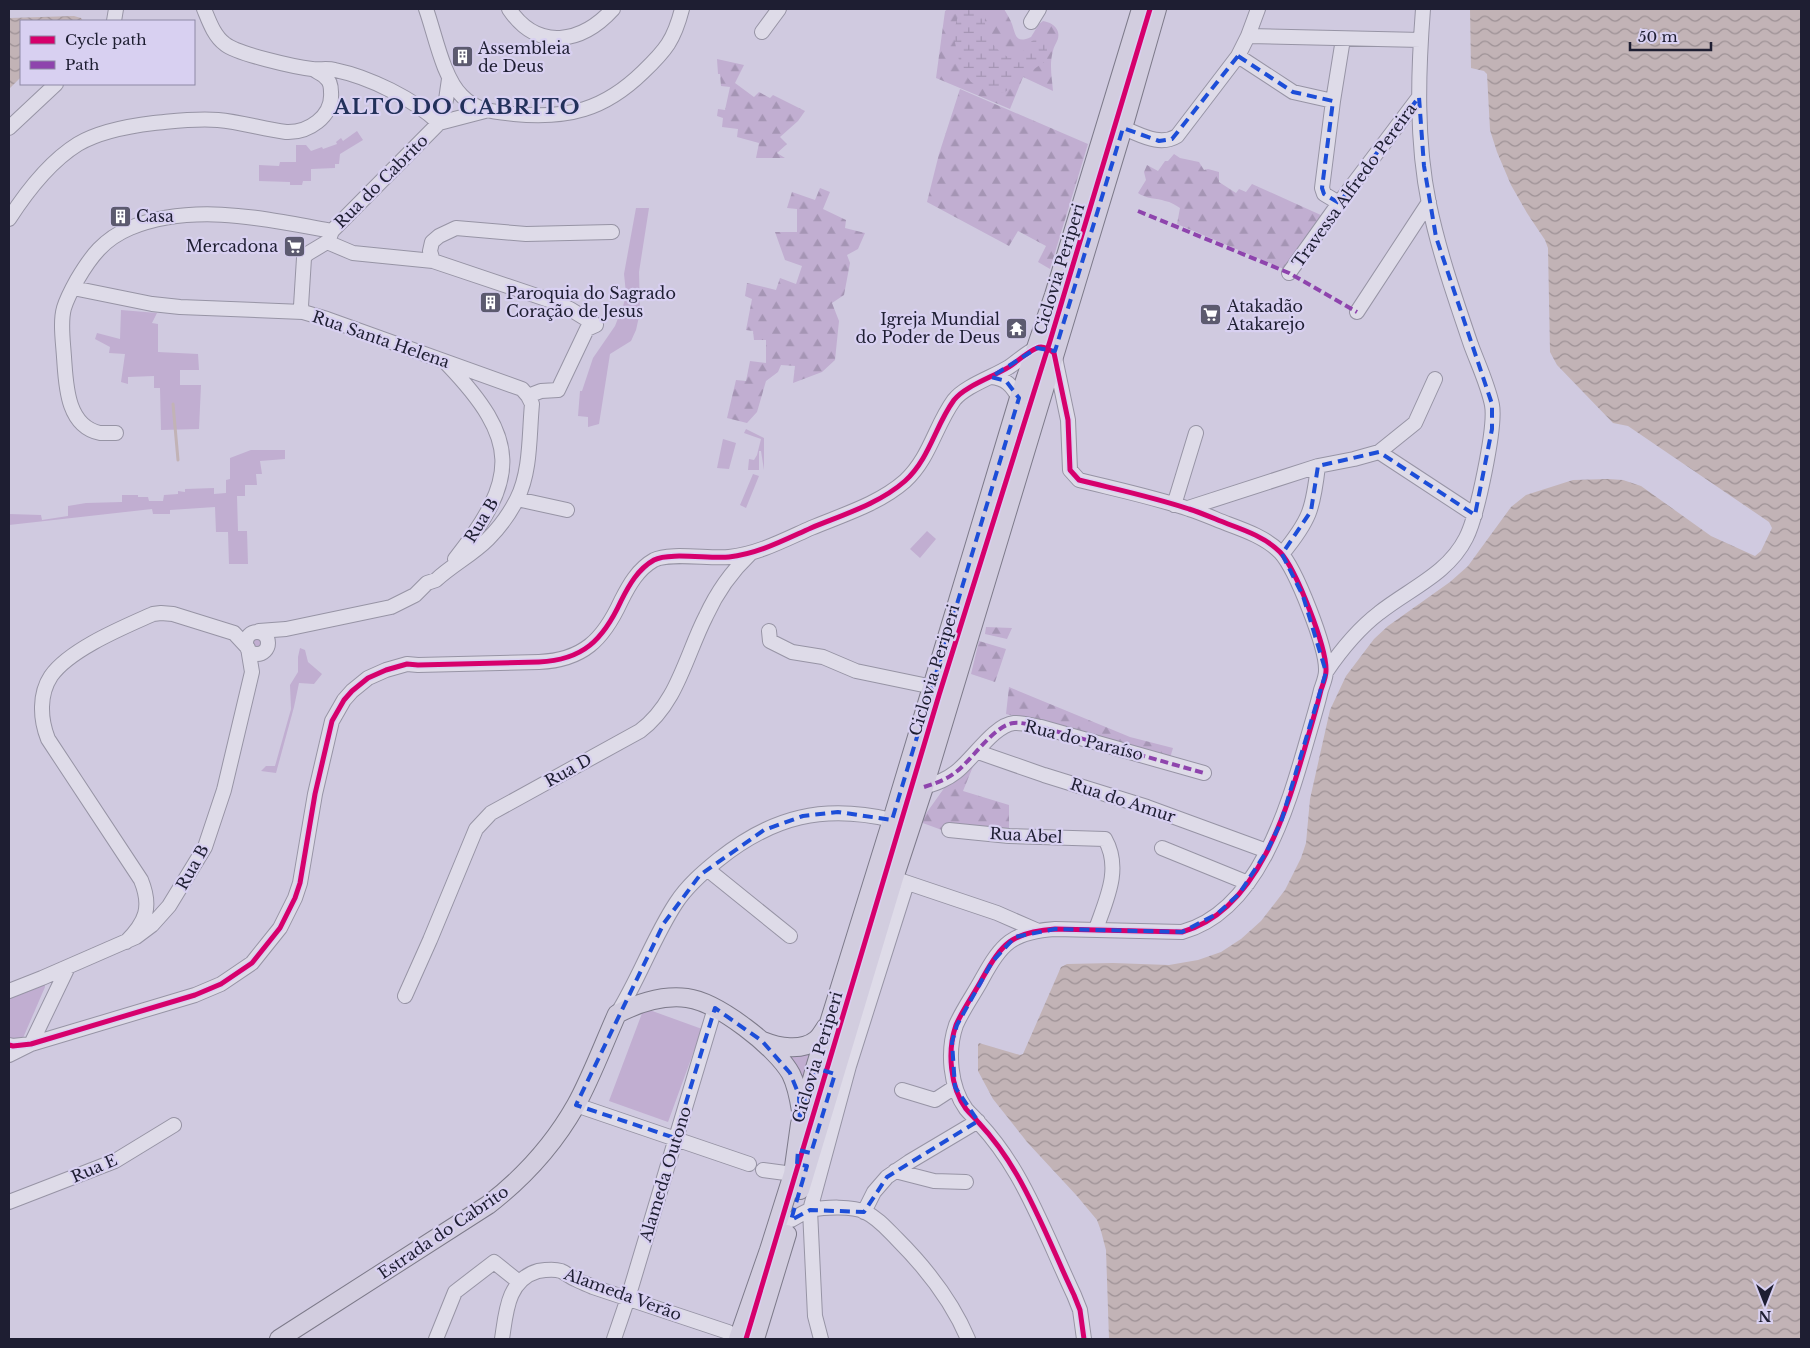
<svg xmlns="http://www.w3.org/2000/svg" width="1810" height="1348" viewBox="0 0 1810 1348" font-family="'Libre Baskerville',serif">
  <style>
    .green { fill: #c1aed1 }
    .forest { fill: url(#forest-firs) }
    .wetland { fill: url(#wetland-marsh) }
    .water { fill: url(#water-waves) }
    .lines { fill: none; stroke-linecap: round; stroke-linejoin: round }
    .stream { stroke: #c2b3b6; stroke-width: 3 }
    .minor-casing { stroke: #9794a5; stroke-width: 16 }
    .major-casing { stroke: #7d7a8a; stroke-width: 20 }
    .minor { stroke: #dedbe8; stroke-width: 14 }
    .major { stroke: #d2cddf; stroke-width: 18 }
    .quiet { stroke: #8e44ad; stroke-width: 4; stroke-dasharray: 8 4; stroke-linecap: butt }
    .cycleway-casing { stroke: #d8d0f1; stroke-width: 8 }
    .cycleway { stroke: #d6006c; stroke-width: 5 }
    .marked { fill: none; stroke: #1d4ed8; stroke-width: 4; stroke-dasharray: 10 6; stroke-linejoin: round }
    .labels { text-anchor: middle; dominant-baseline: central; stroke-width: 4.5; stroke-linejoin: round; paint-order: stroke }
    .poi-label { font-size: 16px; fill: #1e1e32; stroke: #d8d0f1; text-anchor: start }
    .street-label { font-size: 16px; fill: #1e1e32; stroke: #d8d0f1 }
    .district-label { font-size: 21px; font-weight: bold; letter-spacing: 1px; fill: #22315a; stroke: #d8d0f1 }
  </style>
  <defs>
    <pattern id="forest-firs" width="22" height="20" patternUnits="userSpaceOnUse" patternTransform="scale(1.25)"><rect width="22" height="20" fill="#c1aed1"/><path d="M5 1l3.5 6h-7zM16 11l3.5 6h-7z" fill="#a595b4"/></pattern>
    <pattern id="wetland-marsh" width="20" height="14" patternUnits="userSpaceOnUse" patternTransform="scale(1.25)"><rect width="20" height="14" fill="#c1aed1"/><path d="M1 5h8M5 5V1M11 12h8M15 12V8" fill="none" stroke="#a595b4"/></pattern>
    <pattern id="water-waves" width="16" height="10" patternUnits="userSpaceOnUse" patternTransform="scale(1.25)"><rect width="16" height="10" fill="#c2b3b6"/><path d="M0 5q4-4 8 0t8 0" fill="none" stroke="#9d9195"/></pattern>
  </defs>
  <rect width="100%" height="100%" fill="#d0cae0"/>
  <path class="green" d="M357,131L363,140L340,154L339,164H335V168L311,169V181H303L302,185H290V182L259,181V165L279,166L280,162H296V145H306L311,151L322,147L323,149L337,144L336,142L341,138L343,141Z
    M636,208H649L639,272L640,312L636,330L631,341L610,354L599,424L588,427V417L578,416L580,391H582L593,358L615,326L624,303L626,293L624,274Z
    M121,310L157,313L152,323L158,324V352L198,354L199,370H180V385H201L199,429L161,430L160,388H154V376L128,377V384L121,382L125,354L109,353L110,347L95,339L97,333L120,339Z
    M746,429L764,438V470L761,451H759V470H748L749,459L754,460L757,455L761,439L744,433Z
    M723,439L736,443L729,469L717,468Z
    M251,450H285V459L260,461L262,474H256L257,485H245V496H237L238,531H247L248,564H229L228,532H216L215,507L170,510V514H153L152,509L9,525V514L41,515L42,520L68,516V506L86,503L122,502V495H138V497H148L149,501H163L164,495L178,494V491L185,492V489L214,488V494L226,493V480L230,479V458Z
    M753,474L759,476L746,508L740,505Z
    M927,531L936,539L920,558L910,549Z
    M250 643a8 8 0 1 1 16 0a8 8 0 1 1-16 0Z
    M300,648L305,650L308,662L322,674L314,684L299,683L294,707L276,773L261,771L266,766H275L291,709L290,685L298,672V657Z
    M43,985H45V987L23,1038L13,1039L9,1038V998Z
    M644,1008L702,1029L668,1122L609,1101Z
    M819,1043L804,1099L781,1056Z"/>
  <path class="forest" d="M948,9H1004C1007,14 1010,19 1012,24C1016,36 1016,44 1031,37L1039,24L1043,21C1049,22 1056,25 1058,32C1060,40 1054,44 1053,51C1049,64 1052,78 1053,91L1023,77L1010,109L936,78L945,11Z
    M717,59L744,65L735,83L754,97L759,92L770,98L773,95L805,111L798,121L780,137L787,144L777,153L785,158H756L759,143L737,137L738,129L722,127L723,118L717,116L718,109L725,110L730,87L721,86L720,74H718Z
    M960,89L1088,144L1050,269L1038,262L1046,246L1018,231L1009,246L927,202L939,154Z
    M1174,154L1180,158L1199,162L1204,170L1208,169L1219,172V182L1236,193L1239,189L1246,192L1252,184L1323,216L1286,270L1177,224L1180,208C1175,205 1171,202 1165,201C1157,198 1146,199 1138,193L1146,180L1144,172L1147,165L1158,171L1165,161H1168Z
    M820,188L830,192L823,209L846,220L845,228L865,233L858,249L847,255L850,263L844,295L832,303L839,321L835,360L822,372L793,383L795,366L781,365L778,372L766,381L757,412L747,423L727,418L736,380L746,381L750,361L766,363V340H754L753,331L746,330L752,299L745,296L747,283L776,290L780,278L796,284L802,266L785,260L775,232H797V209L787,208L792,192L815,200Z
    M986,627L1012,628L1007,639L985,634Z
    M979,641L1006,649L995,682L971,674Z
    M1009,687L1130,737L1173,748L1170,758L1006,714Z
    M967,756L974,764L963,791L1009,805V833H950L920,822Z"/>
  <path class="wetland" d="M960,9H987C980,30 991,47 1009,58C1030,54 1022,43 1040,37L1046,41L1047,50L1046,61L1034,69L1019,72L1010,88L1005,92L999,93L971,82L961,69L953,34Z"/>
  <path class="water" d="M1470,9H1801V1339H1109L1106,1250L1101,1231L1097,1220L1077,1196L1027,1142L993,1099L978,1071V1045L979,1043L1020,1055L1023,1054L1061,967L1067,964L1113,963L1169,965L1198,960L1221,952L1241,939L1261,921L1285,890L1301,858L1306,843L1310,799L1330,710L1346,676L1374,639L1388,626L1450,582L1468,566L1511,507L1526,495L1573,480L1608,479L1623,480L1641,486L1711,536L1755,556L1761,551L1772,528L1769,522L1628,426L1613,423L1557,365L1550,352L1548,248L1545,240L1527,213L1511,185L1497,152L1490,130L1487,74L1484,71L1471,68Z
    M74,16L81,18L83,21H21V77L9,89V18Z"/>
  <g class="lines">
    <path class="stream" d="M173,404L178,460"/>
    <defs>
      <path id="minor" d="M204,9C209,21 214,36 225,44C237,54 295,67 312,69C320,70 327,68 335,70C369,77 414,99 439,123L485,111
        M426,9C435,34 443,78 462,96C476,111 495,112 514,114C568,119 604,110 643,72C666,50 674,40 682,9
        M509,9C538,52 582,43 613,9
        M114,21L116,9
        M1031,22L1039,9
        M762,32L779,9
        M1248,36L1421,40
        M1238,56L1293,92L1333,101
        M9,128L56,84
        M1123,128C1140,134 1159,147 1177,136L1238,56L1248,36L1258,9
        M1339,203L1324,194L1322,188L1333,101L1343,39
        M9,219C27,191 49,162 78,144C100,131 129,126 154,123C176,121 196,118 218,120C241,122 263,129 286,132C308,133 333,117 331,92C331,87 330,81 326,78C323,74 317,72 313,69
        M329,239L332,231L439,123L446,100L449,79
        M327,242L353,253L433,261L549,300L570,309L596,325L587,329L558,390L541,391L528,396
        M433,261L430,251L432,242L439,236L456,228L526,234L612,232
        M1289,273L1339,203L1419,97
        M73,288L152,304L180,307L303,312L327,319L522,389L528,396L532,404C529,435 531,471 517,499C510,513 499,528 488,539C472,555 452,565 436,580L427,583L415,595L391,607L286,629L259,631
        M303,312L301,306L304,258L307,254L327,242
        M1357,312L1429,202
        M447,364C520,440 519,478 455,559
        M991,377C1006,378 1012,386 1019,398
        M116,433C111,433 105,433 100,433C66,426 66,383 64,357C63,341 60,322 64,308C67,298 72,289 77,280C91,256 104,239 130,228C194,202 266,219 332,231
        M1379,452L1475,515
        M517,499L567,510
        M1174,505L1196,433
        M1188,508L1318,466L1354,459L1379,452L1415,423L1435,379
        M1282,554C1310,520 1313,509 1318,466
        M769,631L770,641L792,652L823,657L856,671L933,687
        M246 643a11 11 0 1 1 22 0a11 11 0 1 1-22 0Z
        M1326,672C1341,650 1358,629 1379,613C1409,589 1448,574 1466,538C1477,517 1496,427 1492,405C1488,385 1478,364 1471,345C1455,298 1439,252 1429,204C1416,140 1418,74 1423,9
        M978,752L1044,775L1147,807L1267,851
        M924,787C936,783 946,780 956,772C973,759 994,725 1014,723C1023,722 1033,726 1041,727L1204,773
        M949,830L1009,836L1105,839C1122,869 1106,900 1096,929
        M1162,848L1248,883
        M707,869L790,936
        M899,880L997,913L1036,930
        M126,942C146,922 152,907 141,880L48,739C40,719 39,694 51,676C70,649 124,627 153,614L161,613L173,614L234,633L247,647
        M9,991L42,978L136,937L152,925L169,906L205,847L224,790L252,672L248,648
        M405,996L430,940L476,829L491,813L640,731C677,704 686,655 706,616C717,592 731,572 750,554
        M617,1014C639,979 653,938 676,903C687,886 702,873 718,860C773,816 824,804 892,820
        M9,1045L13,1046L31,1044L195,995L221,984L252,963L280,928L295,898L300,883L315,794L332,721L344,700L352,691L368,678L386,670L407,664L418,665L539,662C583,660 603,640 621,601C629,585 638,569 654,560C669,552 710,559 729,557C758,554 784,540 811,528C842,515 879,504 905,481C930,458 935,426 954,400C965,386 993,377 1009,367C1018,361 1027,352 1037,348C1043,345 1049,349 1054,353L1068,420L1070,470L1079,480C1115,489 1153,497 1189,509C1202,513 1215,519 1228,524C1247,531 1266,538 1280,552C1296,569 1327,648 1326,671C1326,677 1323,684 1321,690C1318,703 1314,716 1310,730C1290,799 1262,910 1182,932L1055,929C1012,932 1002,943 982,979C974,994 963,1009 956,1025C947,1051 950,1087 966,1109C970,1114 975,1118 979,1123C994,1139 1006,1156 1017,1175C1039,1213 1055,1255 1074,1295L1080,1310L1084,1339
        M9,1055L31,1044L68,967
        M902,1090L935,1100L955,1087
        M576,1105L749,1164
        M763,1170L793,1174
        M895,1171L934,1181L966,1182
        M9,1202L115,1161L174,1125
        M864,1212L874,1192L887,1177L909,1162L978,1121
        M791,1220C797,1217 805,1211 811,1210C825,1207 853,1206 865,1212C878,1218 887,1229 897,1239C926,1268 952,1301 968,1339
        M436,1339L455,1292L494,1262L519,1282
        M502,1339C506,1313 507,1280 538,1271C544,1270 555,1269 561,1271C566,1273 570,1277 575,1279C580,1282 587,1284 593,1287L728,1332
        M614,1339L628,1298L715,1008
        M821,1339L815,1316L810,1210L849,1066L907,883"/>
      <path id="major" d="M763,1041C778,1047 801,1052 816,1040C820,1037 823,1031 826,1027
        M800,1190L894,878L924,787L1123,128L1157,9
        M279,1339L488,1205C523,1178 554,1144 576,1105C591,1078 604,1043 617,1014C638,1003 663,995 687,998C718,1002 776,1047 791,1074C797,1086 799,1098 801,1111
        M738,1339L769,1250L793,1174L800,1124L815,1068L892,820L1019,398L1054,295L1141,9
        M755,1339L787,1234"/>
    </defs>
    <use href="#minor" class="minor-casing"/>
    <use href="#major" class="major-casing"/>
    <use href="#minor" class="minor"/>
    <use href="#major" class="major"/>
    <path class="quiet" d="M1138,211L1289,273L1357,312
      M924,787C936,783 946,780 956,772C973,759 994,725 1014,723C1023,722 1033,726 1041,727L1204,773"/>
    <defs>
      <path id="cycleway" d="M9,1045L13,1046L31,1044L195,995L221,984L252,963L280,928L295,898L300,883L315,794L332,721L344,700L352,691L368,678L386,670L407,664L418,665L539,662C583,660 603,640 621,601C629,585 638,569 654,560C669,552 710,559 729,557C758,554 784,540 811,528C842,515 879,504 905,481C930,458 935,426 954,400C965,386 993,377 1009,367C1018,361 1027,352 1037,348C1043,345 1049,349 1054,353L1068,420L1070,470L1079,480C1115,489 1153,497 1189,509C1202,513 1215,519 1228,524C1247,531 1266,538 1280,552C1296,569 1327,648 1326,671C1326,677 1323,684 1321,690C1318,703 1314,716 1310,730C1290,799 1262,910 1182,932L1055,929C1012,932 1002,943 982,979C974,994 963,1009 956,1025C947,1051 950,1087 966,1109C970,1114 975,1118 979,1123C994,1139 1006,1156 1017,1175C1039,1213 1055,1255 1074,1295L1080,1310L1084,1339
        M746,1339L939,695L1050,341L1150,9"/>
    </defs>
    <use href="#cycleway" class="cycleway-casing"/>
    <use href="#cycleway" class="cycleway"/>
  </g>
  <path class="marked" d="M1238,56L1293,92L1333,101L1322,188L1324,194L1339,203L1419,97L1424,166L1436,237L1492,404V429L1475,515L1379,452L1318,466L1311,511L1282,554L1303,596L1326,672L1281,822L1267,851L1239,894L1217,914L1182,932L1055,929L1015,937L992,962L957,1025L952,1042L955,1087L978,1121L887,1177L864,1212L810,1210L791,1220L807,1166L797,1164L798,1150L811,1153L835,1074L815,1068L800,1124L799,1095L790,1073L762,1041L715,1008L675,1138L576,1105L664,923L700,875L764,830L803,816L838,812L892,820L1019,398L1006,381L991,377L1037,348L1055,351L1123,128L1159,141L1172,139Z"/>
  <defs>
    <symbol id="building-square" viewBox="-11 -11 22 22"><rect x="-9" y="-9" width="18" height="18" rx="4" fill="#5c5a6f" stroke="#d8d0f1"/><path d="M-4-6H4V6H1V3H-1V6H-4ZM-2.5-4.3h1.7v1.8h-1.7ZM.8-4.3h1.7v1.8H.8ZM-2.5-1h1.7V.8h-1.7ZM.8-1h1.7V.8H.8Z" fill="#fff"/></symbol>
    <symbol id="supermarket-square" viewBox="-11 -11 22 22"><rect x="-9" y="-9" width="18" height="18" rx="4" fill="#5c5a6f" stroke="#d8d0f1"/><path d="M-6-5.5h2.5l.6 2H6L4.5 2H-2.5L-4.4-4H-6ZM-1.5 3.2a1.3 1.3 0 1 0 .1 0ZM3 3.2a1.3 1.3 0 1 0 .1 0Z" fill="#fff"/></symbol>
    <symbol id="temple-square" viewBox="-11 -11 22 22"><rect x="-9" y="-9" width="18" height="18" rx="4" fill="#5c5a6f" stroke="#d8d0f1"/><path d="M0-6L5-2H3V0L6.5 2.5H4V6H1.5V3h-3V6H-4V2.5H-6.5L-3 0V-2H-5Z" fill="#fff"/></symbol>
  </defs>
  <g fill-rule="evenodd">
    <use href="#building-square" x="450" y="44" width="25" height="25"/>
    <use href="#building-square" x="108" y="204" width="25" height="25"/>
    <use href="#supermarket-square" x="282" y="234" width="25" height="25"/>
    <use href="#building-square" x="478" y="290" width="25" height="25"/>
    <use href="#supermarket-square" x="1198" y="302" width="25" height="25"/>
    <use href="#temple-square" x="1004" y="316" width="25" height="25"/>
  </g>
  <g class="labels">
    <g class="poi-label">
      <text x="478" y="48">Assembleia<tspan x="478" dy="18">de Deus</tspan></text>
      <text x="136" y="216">Casa</text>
      <text x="278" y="246" text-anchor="end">Mercadona</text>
      <text x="506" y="293">Paroquia do Sagrado<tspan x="506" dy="18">Coração de Jesus</tspan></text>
      <text x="1227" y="306">Atakadão<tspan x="1227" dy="18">Atakarejo</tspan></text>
      <text x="1000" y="319" text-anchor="end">Igreja Mundial<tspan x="1000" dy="18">do Poder de Deus</tspan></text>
    </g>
    <g class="street-label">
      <text transform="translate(381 181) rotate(-45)">Rua do Cabrito</text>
      <text transform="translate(1354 185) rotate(-54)">Travessa Alfredo Pereira</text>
      <text transform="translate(1059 269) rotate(-73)">Ciclovia Periperi</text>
      <text transform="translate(381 339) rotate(19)">Rua Santa Helena</text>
      <text transform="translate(481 520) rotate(-59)">Rua B</text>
      <text transform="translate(934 670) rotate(-73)">Ciclovia Periperi</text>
      <text transform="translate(1084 740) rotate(14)">Rua do Paraíso</text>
      <text transform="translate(568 770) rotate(-29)">Rua D</text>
      <text transform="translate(1123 800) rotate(18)">Rua do Amur</text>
      <text transform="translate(1026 835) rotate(3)">Rua Abel</text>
      <text transform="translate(192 867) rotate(-61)">Rua B</text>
      <text transform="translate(817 1057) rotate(-73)">Ciclovia Periperi</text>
      <text transform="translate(94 1168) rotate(-23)">Rua E</text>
      <text transform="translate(665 1174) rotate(-73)">Alameda Outono</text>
      <text transform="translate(443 1232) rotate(-34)">Estrada do Cabrito</text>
      <text transform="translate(623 1294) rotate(20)">Alameda Verão</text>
    </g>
    <g class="district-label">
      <text x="457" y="107">ALTO DO CABRITO</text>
    </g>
  </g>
  <rect width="1810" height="1348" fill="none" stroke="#1e1e32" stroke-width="20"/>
  <rect x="20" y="20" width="175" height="65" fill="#d8d0f1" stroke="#8e89a5"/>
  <rect x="30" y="36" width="25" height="8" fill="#d6006c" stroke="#8e89a5"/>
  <text x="65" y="45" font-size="15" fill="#1e1e32">Cycle path</text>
  <rect x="30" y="61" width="25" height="8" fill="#8e44ad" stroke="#8e89a5"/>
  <text x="65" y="70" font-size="15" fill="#1e1e32">Path</text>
  <g transform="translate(1765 1303) rotate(180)" stroke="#d8d0f1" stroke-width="4" paint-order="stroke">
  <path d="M0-4L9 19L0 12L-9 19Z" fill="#1e1e32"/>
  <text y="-8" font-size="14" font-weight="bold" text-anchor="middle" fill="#1e1e32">N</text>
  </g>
  <path d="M1630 42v8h81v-8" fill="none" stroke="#1e1e32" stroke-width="2.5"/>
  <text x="1638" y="42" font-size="15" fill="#1e1e32" stroke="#d8d0f1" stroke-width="4" paint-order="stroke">50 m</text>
</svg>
